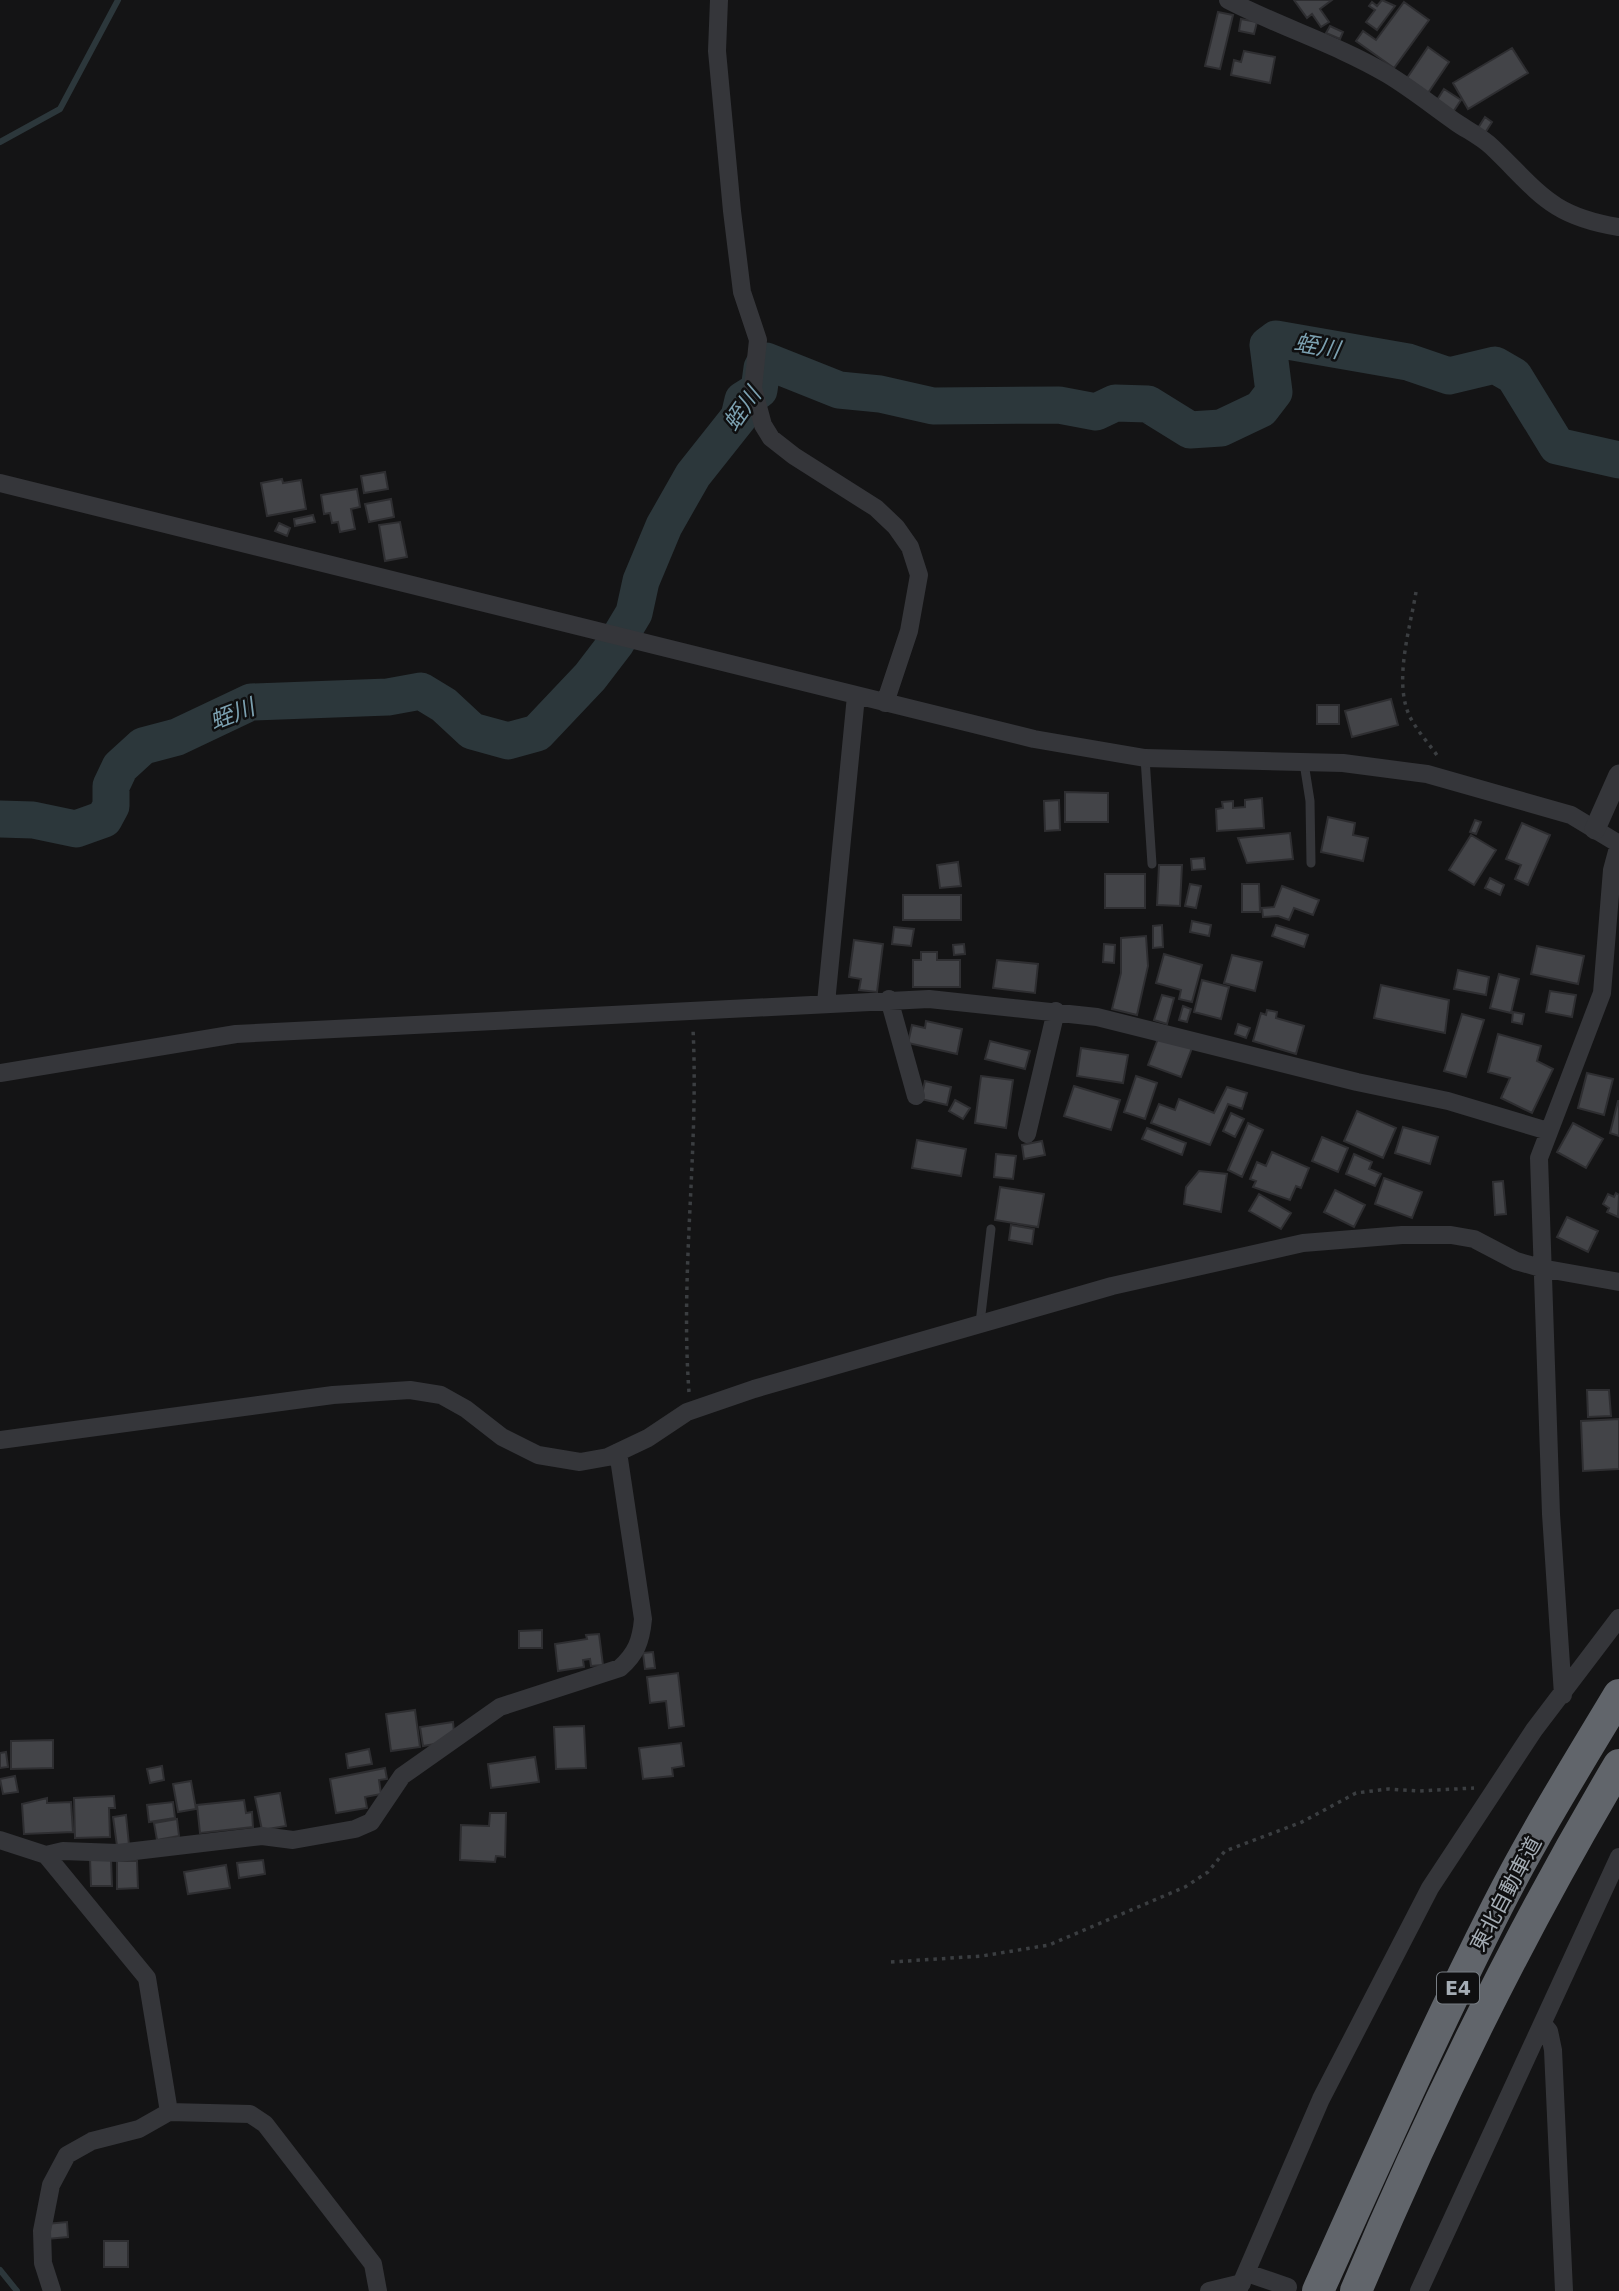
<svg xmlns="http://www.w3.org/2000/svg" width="1619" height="2291" viewBox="0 0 1619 2291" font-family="'DejaVu Sans','Noto Sans JP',sans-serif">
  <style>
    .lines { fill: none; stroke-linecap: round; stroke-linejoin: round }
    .stream { stroke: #2c373b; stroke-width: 6 }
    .river { stroke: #2c373b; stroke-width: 37 }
    .building { fill: #434448; stroke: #2e2e31; stroke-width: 2 }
    .path { stroke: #3b3e41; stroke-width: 3.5; stroke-dasharray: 3.5 5; stroke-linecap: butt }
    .service { stroke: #35363a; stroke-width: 9 }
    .minor { stroke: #35363a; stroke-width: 18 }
    .tertiary { stroke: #35363a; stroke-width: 21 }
    .motorway { stroke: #61656b; stroke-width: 32 }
    .labels { text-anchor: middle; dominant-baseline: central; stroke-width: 5; stroke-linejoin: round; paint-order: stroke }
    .shield { fill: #0f0f10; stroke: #787e84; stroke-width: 2 }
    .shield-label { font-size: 19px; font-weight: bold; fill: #a5adb5 }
    .street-label { font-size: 21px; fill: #a5adb5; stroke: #0f0f10 }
    .water-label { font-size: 23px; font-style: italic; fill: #7ca1b1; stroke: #0f0f10 }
  </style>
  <rect width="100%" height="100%" fill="#141415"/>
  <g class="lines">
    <path class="stream" d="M0,142L60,109L118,0
      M0,2270L17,2291"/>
    <path class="river" d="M0,819L33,820L76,829L104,819L111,806V786L120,767L143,746L177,737L251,702L388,697L421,691L444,705L472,731L508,741L537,733L590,677L616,643L634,613L641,581L664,526L693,475L739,417L743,400L759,390L762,368L766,361L839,390L880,394L933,406L1059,405L1096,412L1115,403L1148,404L1190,430L1221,428L1261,409L1274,392L1268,345L1276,339L1408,362L1449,376L1495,365L1514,376L1557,446L1619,460"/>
  </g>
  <path class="building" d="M1294,0H1332L1320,9L1329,22L1321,27L1312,14L1307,18Z
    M1382,0L1395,6L1377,30L1366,22L1375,10L1369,6L1372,2L1377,6Z
    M1404,2L1429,20L1394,68L1356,41L1363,31L1376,40Z
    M1218,12L1233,15L1220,69L1205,66Z
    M1241,19L1257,22L1254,34L1239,31Z
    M1330,26L1343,32L1340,39L1326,33Z
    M1428,47L1449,62L1428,93L1407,78Z
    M1512,48L1528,73L1468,109L1453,83Z
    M1244,51L1275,57L1270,83L1231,75L1234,60L1241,62Z
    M1444,89L1461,100L1453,112L1437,100Z
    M1485,117L1492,122L1485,133L1478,128Z
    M385,472L388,489L364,493L361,476Z
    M282,479L283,483L301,480L306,509L267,516L261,483Z
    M357,489L360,507L351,509L355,529L340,532L338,522L332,523L330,513L324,514L321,495Z
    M391,499L394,517L369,522L365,504Z
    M313,515L315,522L295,526L294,519Z
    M400,522L407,557L385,561L379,525Z
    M279,523L290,528L287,536L275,531Z
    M1391,699L1398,725L1352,737L1345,711Z
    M1317,705H1339V724H1317Z
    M1065,792L1108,793V822H1065Z
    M1262,798L1264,828L1217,831L1216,809L1223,808L1222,802L1233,801V808L1245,807V800Z
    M1059,800L1060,830L1045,831L1044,801Z
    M1328,817L1355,823L1353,835L1368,838L1363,861L1321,852Z
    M1475,820L1481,822L1476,834L1470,832Z
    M1522,823L1550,835L1528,885L1515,879L1521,865L1506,859Z
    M1290,833L1293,859L1247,863L1238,838Z
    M1471,835L1496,850L1474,885L1449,870Z
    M1204,858L1205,869L1192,870L1191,859Z
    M958,862L961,886L940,888L937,865Z
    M1159,865H1182L1180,906L1157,905Z
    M1105,874H1145V908H1105Z
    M1490,878L1504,885L1500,895L1485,888Z
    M1190,884L1201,886L1196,908L1185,906Z
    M1242,884H1259L1260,912H1242Z
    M1282,886L1319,900L1313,915L1294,908L1289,920L1278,916L1263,917L1262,908L1274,907Z
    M903,895H961V920H903Z
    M1192,921L1211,925L1209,936L1190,932Z
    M1162,925L1163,947L1153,948V926Z
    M1276,925L1308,935L1304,947L1272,936Z
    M894,927L914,929L911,946L892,944Z
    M1146,936L1148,966L1137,1015L1112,1009L1121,973V938Z
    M854,940L883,944L877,992L859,990L861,979L849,977Z
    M964,944L965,954L954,955L953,945Z
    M1104,944L1115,945L1114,963L1103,962Z
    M1537,946L1584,956L1578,984L1531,974Z
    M921,952H937V960H960V987H913V960H921Z
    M1164,954L1202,965L1192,1002L1179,999L1181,990L1156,983Z
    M1232,955L1262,962L1255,991L1224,983Z
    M997,960L1038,964L1035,993L993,988Z
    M1458,970L1489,977L1486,995L1454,989Z
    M1499,974L1519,979L1511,1013L1490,1008Z
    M1202,980L1229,987L1221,1019L1194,1012Z
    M1381,985L1449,1000L1445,1033L1374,1018Z
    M1550,991L1576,995L1572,1017L1546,1012Z
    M1162,995L1174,998L1167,1024L1154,1020Z
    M1183,1006L1191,1009L1187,1022L1179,1020Z
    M1267,1010L1277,1012L1276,1018L1304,1026L1296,1054L1253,1041L1261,1013L1266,1015Z
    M1513,1012L1524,1014L1522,1024L1512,1022Z
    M1462,1014L1484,1020L1466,1077L1444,1071Z
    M926,1021L962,1029L957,1054L908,1043L912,1025L925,1028Z
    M1238,1024L1250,1028L1246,1038L1235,1034Z
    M1498,1034L1541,1046L1537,1061L1553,1069L1532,1113L1501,1098L1510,1078L1488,1072Z
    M1159,1036L1192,1048L1181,1077L1148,1065Z
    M990,1041L1030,1051L1025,1069L985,1059Z
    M1081,1048L1128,1055L1123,1083L1077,1076Z
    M1587,1073L1613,1079L1604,1115L1578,1108Z
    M981,1076L1013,1080L1006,1128L975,1123Z
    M1136,1076L1157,1083L1145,1119L1124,1112Z
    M925,1081L951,1087L947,1105L921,1099Z
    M1074,1086L1120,1100L1111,1130L1064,1116Z
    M1227,1087L1247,1093L1242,1109L1228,1104L1210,1145L1151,1123L1159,1104L1175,1110L1179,1099L1214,1113Z
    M955,1100L970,1108L963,1119L949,1111Z
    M1618,1101H1619V1136L1610,1133Z
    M1357,1111L1396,1128L1383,1158L1344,1141Z
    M1231,1113L1244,1119L1235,1137L1223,1131Z
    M1248,1123L1263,1130L1242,1177L1228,1170Z
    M1573,1123L1603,1139L1586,1168L1557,1152Z
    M1403,1127L1438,1137L1430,1164L1395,1153Z
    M1147,1128L1186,1143L1182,1155L1142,1139Z
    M1322,1137L1348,1148L1338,1172L1312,1161Z
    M917,1140L966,1149L961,1176L912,1168Z
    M1042,1141L1045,1155L1024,1159L1022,1145Z
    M1272,1152L1309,1168L1301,1188L1296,1186L1290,1200L1253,1187L1256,1181L1250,1179L1257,1162L1266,1166Z
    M996,1154L1016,1156L1013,1179L994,1177Z
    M1354,1154L1372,1162L1369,1169L1381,1174L1375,1186L1346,1174Z
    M1199,1171L1227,1174L1221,1212L1184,1204L1186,1187Z
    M1384,1178L1422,1192L1412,1218L1375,1204Z
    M1503,1181L1506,1214L1495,1215L1493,1182Z
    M1000,1187L1044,1194L1038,1227L995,1220Z
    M1335,1190L1365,1205L1354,1227L1324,1212Z
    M1616,1193L1619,1195L1618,1217L1607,1212L1609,1208L1603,1204L1608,1194L1614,1197Z
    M1259,1194L1291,1213L1281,1229L1249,1211Z
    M1567,1217L1598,1231L1588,1252L1557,1237Z
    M1011,1225L1034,1229L1032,1244L1009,1240Z
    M1587,1390H1609L1611,1416L1588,1417Z
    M1619,1419V1469L1583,1471L1581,1421Z
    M542,1630V1648H519V1631Z
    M599,1634L603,1665L591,1666L590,1659L583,1660L584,1667L558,1671L555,1644L587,1639L586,1635Z
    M653,1652L655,1668L645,1669L643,1653Z
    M678,1673L684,1726L669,1728L666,1701L650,1703L647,1677Z
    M415,1710L420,1747L391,1751L386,1714Z
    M453,1722L454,1732L435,1744L423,1746L420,1727Z
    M584,1726L586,1768L556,1769L554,1727Z
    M53,1740V1768L11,1769V1741Z
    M681,1743L684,1766L672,1768L673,1776L643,1779L639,1748Z
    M369,1749L372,1764L348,1768L346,1754Z
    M6,1752L8,1767L0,1768V1753Z
    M535,1757L539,1782L491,1788L488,1764Z
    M162,1766L164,1780L150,1783L147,1769Z
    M385,1768L387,1779L379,1780L381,1794L365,1797L367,1808L336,1813L330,1779Z
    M15,1776L18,1792L3,1794L0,1779Z
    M191,1781L196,1809L178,1812L173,1784Z
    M280,1793L286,1826L262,1830L255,1797Z
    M114,1796L115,1808H109L110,1837L75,1838L74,1798Z
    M47,1798V1803L71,1802L73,1832L24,1834L22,1804Z
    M244,1800L246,1813L252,1812L253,1827L200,1833L197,1805Z
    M173,1802L175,1818L149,1822L147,1805Z
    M490,1813H506L505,1857L496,1856L495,1862L460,1860L461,1825L489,1826Z
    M126,1815L129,1845L117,1846L113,1817Z
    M177,1819L179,1836L157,1840L154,1823Z
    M90,1858H111L112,1886H91Z
    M263,1860L265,1874L239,1878L237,1863Z
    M117,1861H137L138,1888L117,1889Z
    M226,1865L230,1888L188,1894L184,1872Z
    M67,2222L68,2237L47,2239L46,2224Z
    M104,2241H128V2267H104Z"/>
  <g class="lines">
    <path class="path" d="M1416,592C1410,629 1393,682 1410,717C1418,732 1430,745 1439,758
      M689,1392C680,1271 699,1150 693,1029
      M891,1962L982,1956L1049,1945L1185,1887L1208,1872L1225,1851L1302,1822L1356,1793L1388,1789L1419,1791L1474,1788"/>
    <path class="service" d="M1145,758L1152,864
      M1304,763L1310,801L1311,863
      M980,1323L991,1229"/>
    <path class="minor" d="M719,0L717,51L732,211L742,292L758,340L753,388L763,425L771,438L794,456L876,508L896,527L910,547L919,575L909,631L885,703
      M1228,0C1280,27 1336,44 1387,74C1412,89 1434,107 1457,123C1469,131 1483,138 1492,147C1539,192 1550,216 1619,227
      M0,483L1034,739L1145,758L1343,763L1427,774L1571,815L1619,844
      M889,999L916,1096
      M826,1003L856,696
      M0,1073L236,1034L929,999L1097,1017L1357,1082L1448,1101L1548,1131
      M1027,1134L1056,1011
      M0,1440L333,1395L410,1390L441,1395L466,1409L502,1437L538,1455L580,1462L608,1457L648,1438L687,1412L754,1389L1112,1286L1303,1243L1402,1235H1451L1474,1239L1516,1261L1541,1268L1619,1282
      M1563,1695L1551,1514L1539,1158L1602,993L1612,870L1619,844
      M0,1840L46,1855L147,1978L169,2112
      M46,1855L63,1851L118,1853L262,1836L293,1840L355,1829L371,1822L402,1776L500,1707L620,1668C636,1654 641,1641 643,1619L618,1452
      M1543,2024L1549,2031L1553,2050L1564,2291
      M1247,2273L1288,2287
      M52,2291L43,2263L42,2231L51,2185L67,2155L92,2141L139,2129L169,2112L250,2114L265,2124L373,2264L378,2291
      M1209,2291L1242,2283
      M1238,2291L1321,2099L1430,1888L1534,1730L1619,1618
      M1419,2291L1619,1857"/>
    <path class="tertiary" d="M1595,829L1619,775"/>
    <path class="motorway" d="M1318,2291C1376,2162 1433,2033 1497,1907C1534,1834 1577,1765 1619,1695
      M1356,2291C1432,2110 1519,1933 1619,1765"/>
  </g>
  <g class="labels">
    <rect class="shield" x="1437" y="1972.5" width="42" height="31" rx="5"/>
    <g class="shield-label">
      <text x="1458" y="1988">E4</text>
    </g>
    <g class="street-label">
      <text transform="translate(1506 1894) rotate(-62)">東北自動車道</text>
    </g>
    <g class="water-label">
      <text transform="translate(1317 346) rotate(10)">蛭川</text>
      <text transform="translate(742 409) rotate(-55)">蛭川</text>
      <text transform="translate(232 714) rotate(-21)">蛭川</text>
    </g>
  </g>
</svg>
